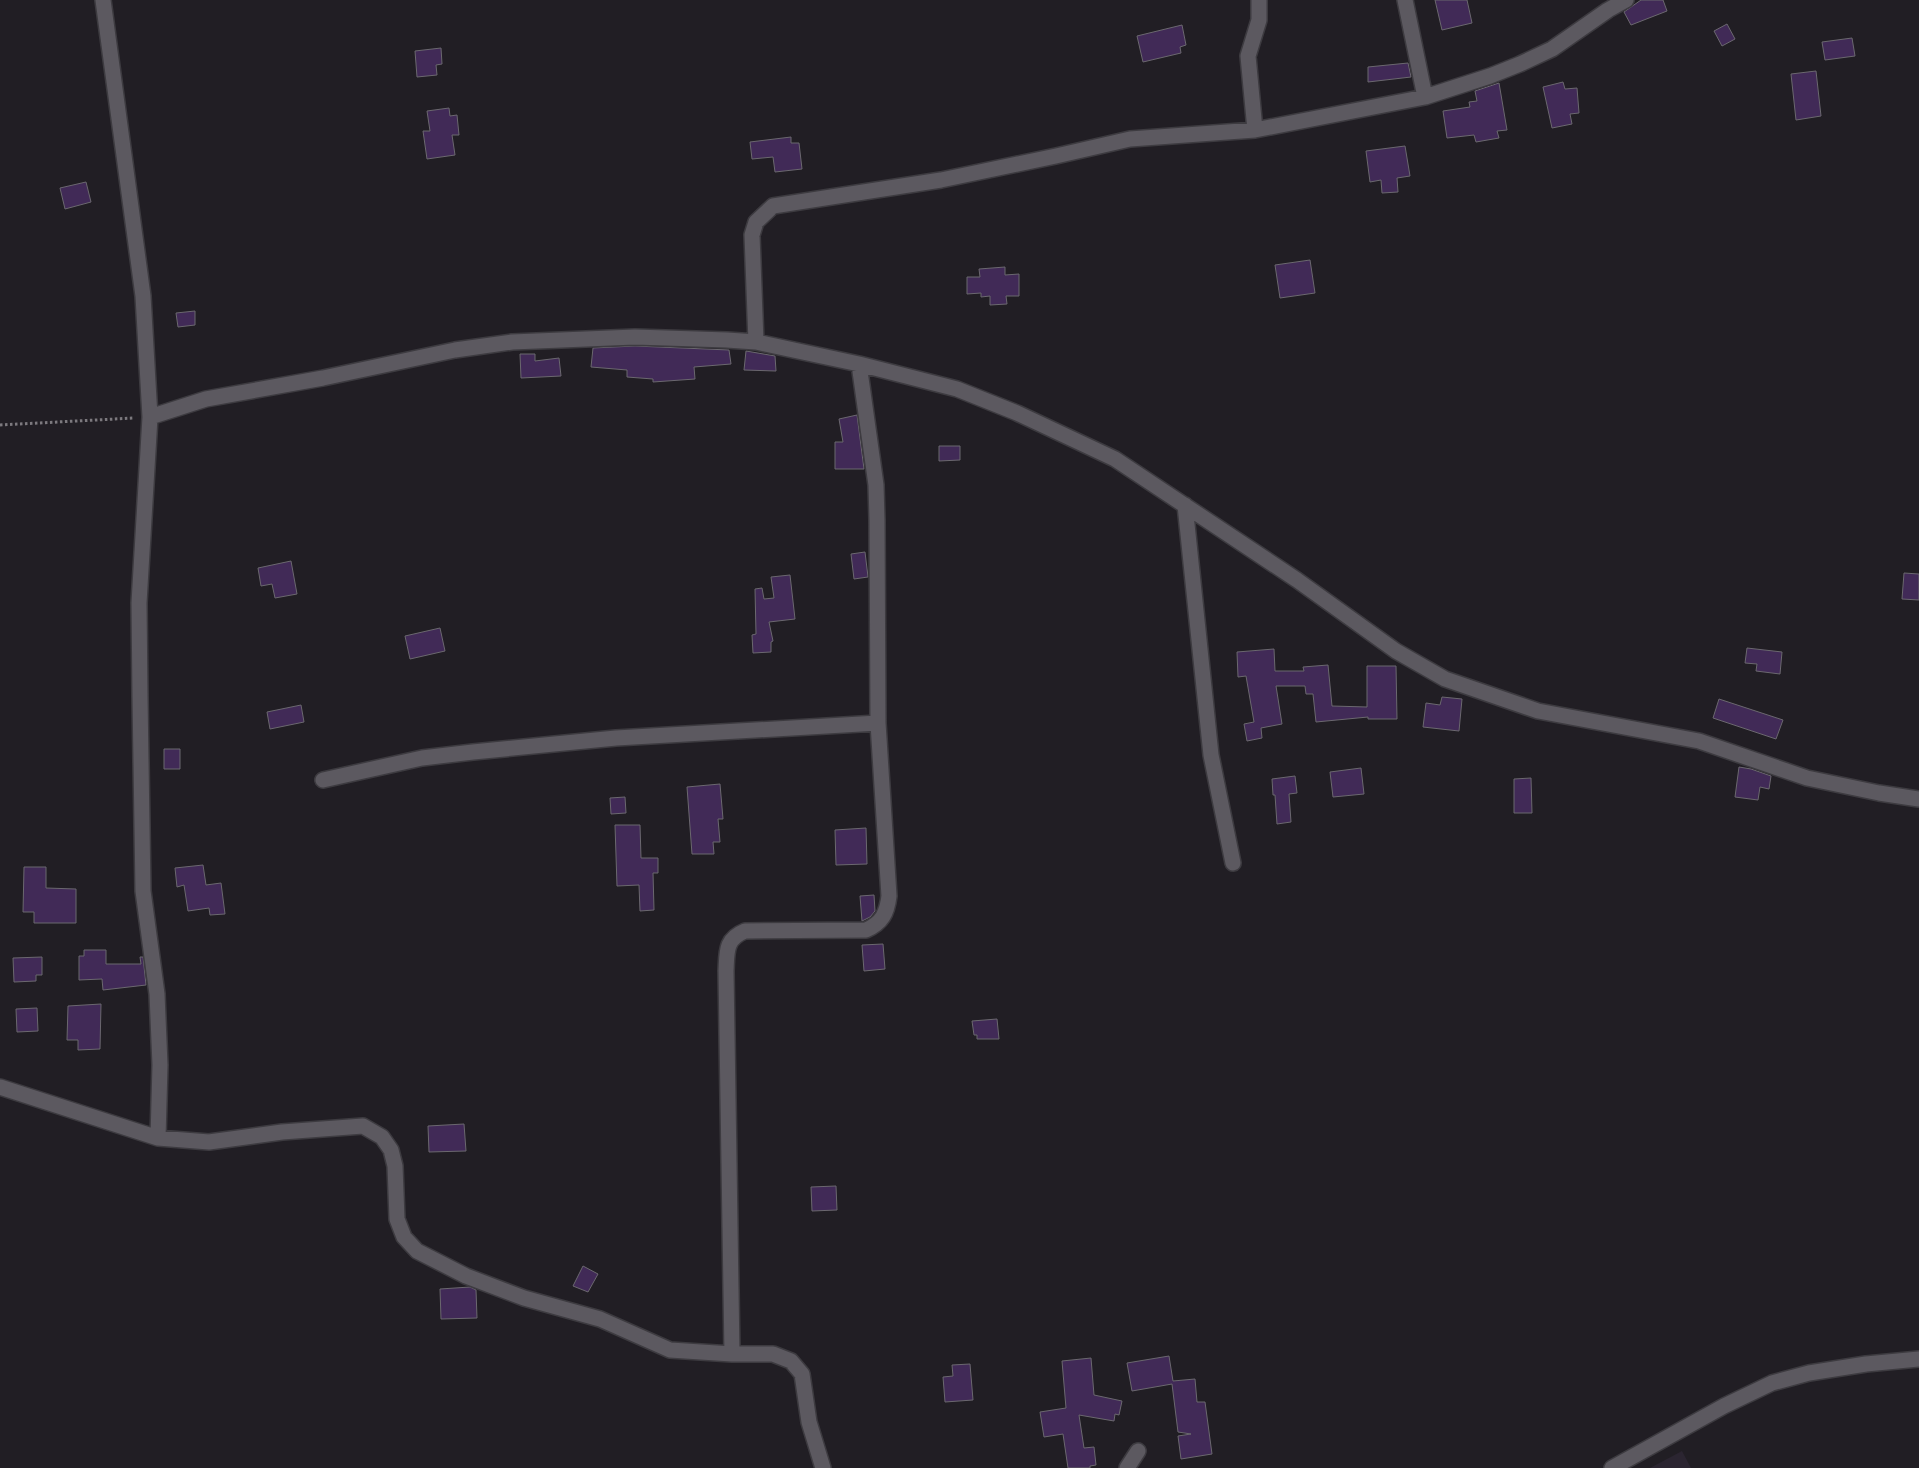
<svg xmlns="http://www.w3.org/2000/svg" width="1919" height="1468" viewBox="0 0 1919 1468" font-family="Bitter,serif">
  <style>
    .built { fill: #2b2531 }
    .building { fill: #412a57; stroke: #6b686f }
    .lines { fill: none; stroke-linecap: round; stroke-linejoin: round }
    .street-casing { stroke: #3d3b40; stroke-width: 18 }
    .path { stroke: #7c797e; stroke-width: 3; stroke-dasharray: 2.5 2.5; stroke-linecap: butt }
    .street { stroke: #5c5960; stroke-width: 15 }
  </style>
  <rect width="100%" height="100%" fill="#211e24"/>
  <path class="built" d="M1682,1451L1691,1468H1650Z"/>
  <path class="building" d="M1435,0H1467L1472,23L1442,30Z
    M1641,0H1663L1667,11L1631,25L1624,12Z
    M1727,24L1735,39L1722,46L1714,31Z
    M1182,25L1186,45L1180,47L1181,53L1143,62L1137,36Z
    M1852,38L1855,56L1825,60L1822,42Z
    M441,48L442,64L436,65L437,75L417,77L415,51Z
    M1408,63L1411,77L1368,82V67Z
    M1816,71L1821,116L1796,120L1791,74Z
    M1563,82L1565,89L1577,88L1579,113L1570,114L1572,124L1552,128L1543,87Z
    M1499,83L1507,130L1497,131L1499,138L1476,142L1474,135L1447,138L1443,111L1470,107L1469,102L1477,101L1475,91Z
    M449,108L450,116L457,115L459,135H452L455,155L427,159L423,131H430L427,111Z
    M791,137V143H799L802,169L775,172L773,157L752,159L750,142Z
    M1405,146L1410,176L1397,178L1398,192L1382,193L1381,180L1370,182L1366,151Z
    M86,182L91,202L65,209L60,188Z
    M1310,260L1315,293L1280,298L1275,265Z
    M1005,267V275L1019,274V296H1006L1007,304L990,305V296L981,297V293L967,294V277H980L979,269Z
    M195,311V325L178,327L176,313Z
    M635,346L729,350L731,364L694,367L695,379L653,382V379L627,377V370L591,367L593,348Z
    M746,351L775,356L776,371L744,370Z
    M520,354H535V361L559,358L561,376L521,378Z
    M857,415L864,469H835V442H843L839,419Z
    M939,446H960V460L939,461Z
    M865,552L868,577L854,579L851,554Z
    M291,561L297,594L275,598L272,584L261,586L258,568Z
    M1904,573L1919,574V600L1902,599Z
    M790,575L795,619L769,622L773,641L771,642V652L753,653L752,635L756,634L755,589L762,588L764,599L774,598L771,577Z
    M440,628L445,651L410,659L405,636Z
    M1747,648L1782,652L1780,674L1756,671L1757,664L1745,663Z
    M1274,649L1275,671H1304L1303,667L1328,665L1332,706L1367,707V666H1396L1397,719H1368V717L1316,722L1313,694H1306L1305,686H1276L1282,724L1261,728L1262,738L1247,741L1244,724L1254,722L1246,676L1238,677L1237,652Z
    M1442,697L1462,699L1459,731L1423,727L1426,703L1440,705Z
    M1719,699L1783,720L1776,739L1713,718Z
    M301,705L304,722L270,729L267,712Z
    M164,749H180V769H164Z
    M1739,767L1751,769L1771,776L1769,789L1760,787L1758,800L1735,797Z
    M1361,768L1364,794L1333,797L1330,772Z
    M1295,776L1297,793L1289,794L1291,822L1277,824L1275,795H1273L1272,779Z
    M1531,778L1532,813H1514V779Z
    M720,784L723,819H718L720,842H713L714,854H692L687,787Z
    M625,797L626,813L611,814L610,798Z
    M615,825H640L641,858H658V873H653L654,910L640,911L639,885L617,886Z
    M866,828L867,864L836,865L835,830Z
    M203,865L206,885L221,883L225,914L210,915L209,908L188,911L184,885L177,887L175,868Z
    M24,867H46V888L76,889V923H34V912H23Z
    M874,895L875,911L870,917L862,921L860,896Z
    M883,944L885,969L864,971L862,945Z
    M84,950H106V964H141L140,957H143L146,985L103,990L102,979L79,980V956H84Z
    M42,957V975H36V981L14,982L13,958Z
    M101,1004L100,1049L78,1050V1040H67L68,1006Z
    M37,1008L38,1031L17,1032L16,1009Z
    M997,1019L999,1039H977V1035H974L972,1021Z
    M464,1124L466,1151L429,1152L428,1126Z
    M836,1186L837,1210L812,1211L811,1187Z
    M583,1266L598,1274L588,1292L573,1286Z
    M470,1287L476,1290L477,1318L441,1319L440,1289Z
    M1169,1356L1173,1381L1195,1379L1197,1402H1205L1212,1454L1181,1459L1178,1436L1191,1434L1178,1432L1172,1384L1132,1391L1127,1363Z
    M1091,1358L1094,1395L1122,1401L1119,1415L1115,1414L1114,1421L1079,1415L1084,1448L1094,1447L1096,1465L1090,1466V1468H1068L1063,1434L1044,1437L1040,1412L1066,1408L1062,1361Z
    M970,1364L973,1400L945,1402L943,1377L953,1376L952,1365Z"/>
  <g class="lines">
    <defs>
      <path id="street" d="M103,0L143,296L150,417L139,603L140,697L143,891L157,994L160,1065L158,1138
        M1405,0L1425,97
        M1255,130L1248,56L1259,20V0
        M756,342L752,235L756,222L773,206L941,180L1056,156L1130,139L1255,130L1425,97L1490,76L1520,64L1552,49L1608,10L1626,0
        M150,417L206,399L323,378L455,350L512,342L635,337L727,340L756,342L859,364L957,389L1017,413L1115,459L1297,580L1396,651L1445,679L1538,711L1699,741L1807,778L1879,793L1919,799
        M1185,505L1211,755L1233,863
        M323,780L422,758L473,752L616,738L878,723
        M0,1087L158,1138L209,1142L282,1132L363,1126L382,1137L391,1150L395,1166L397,1219L404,1237L417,1251L466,1276L524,1298L600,1319L670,1350L732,1354H773L791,1361L802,1374L809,1422L823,1468
        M732,1354L726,971C727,952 725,939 745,931L866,930C882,923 887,913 889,896L878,723L877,520L876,485L859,364
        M1127,1468L1138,1451
        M1612,1468L1724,1406L1772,1383L1809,1373L1866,1364L1919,1359"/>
    </defs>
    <use href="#street" class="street-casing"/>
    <path class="path" d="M0,425L134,418"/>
    <use href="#street" class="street"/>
  </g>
</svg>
